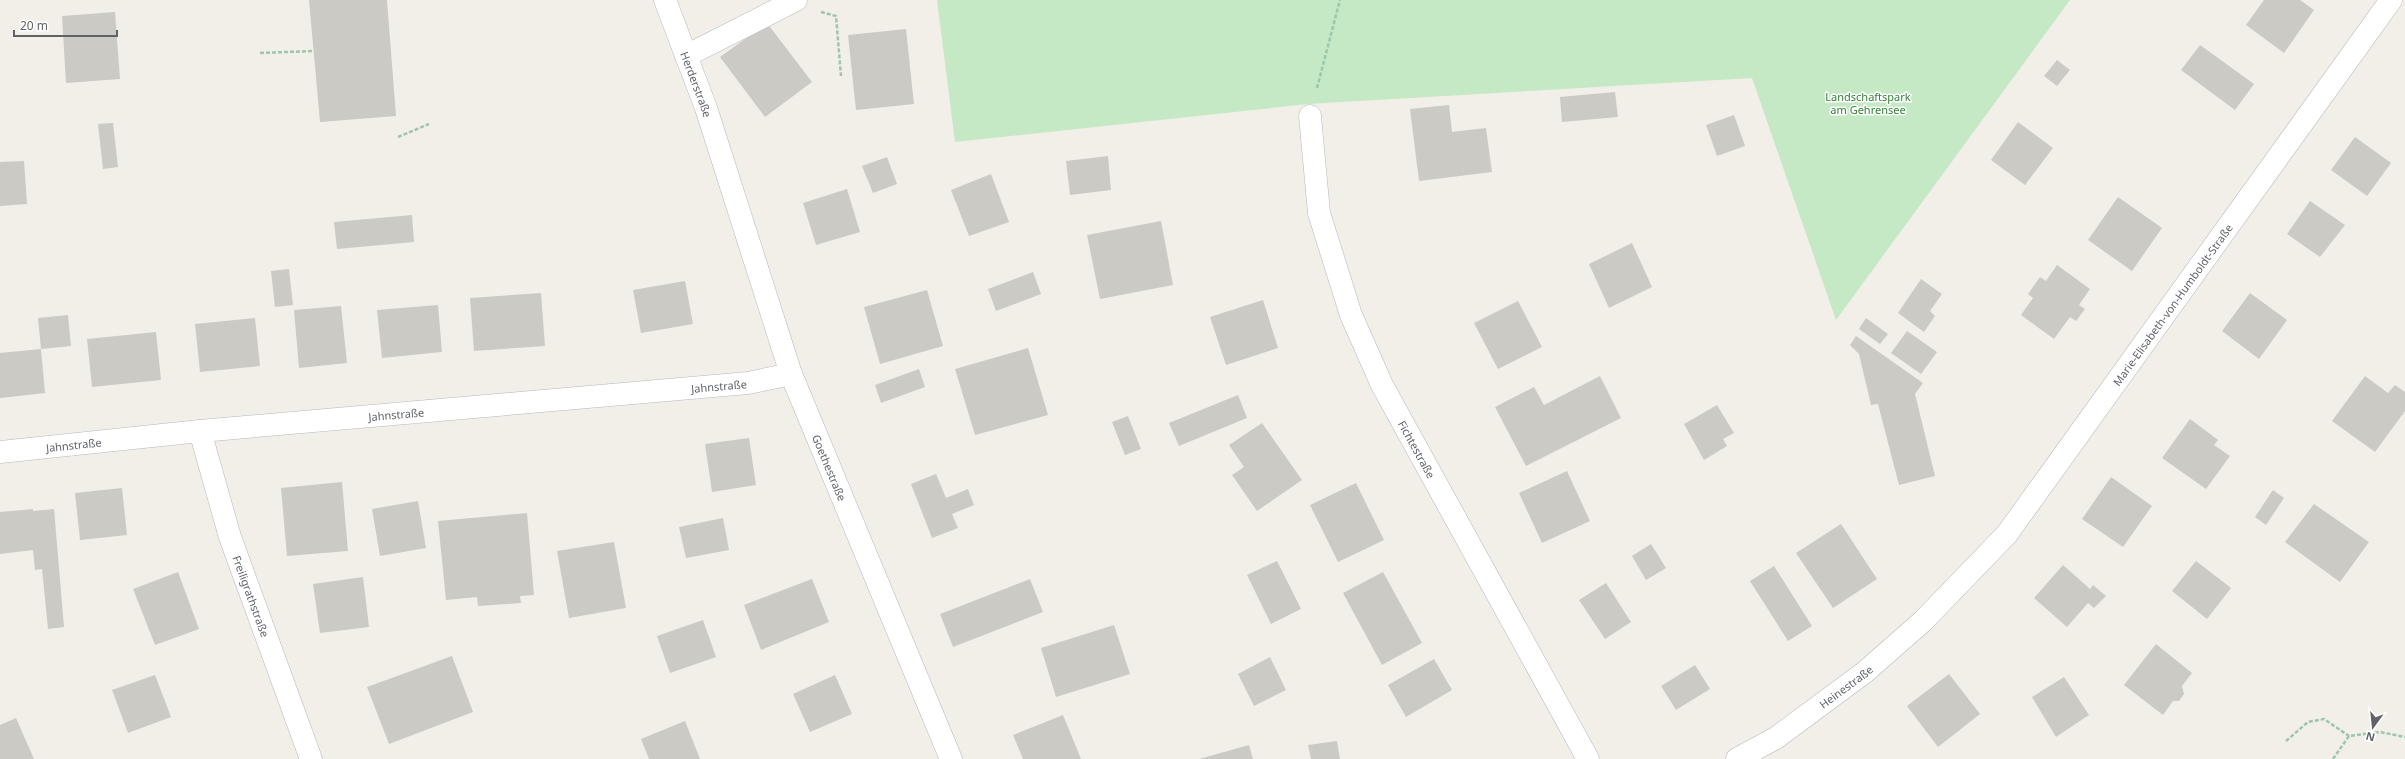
<svg xmlns="http://www.w3.org/2000/svg" width="2405" height="759" viewBox="0 0 2405 759" font-family="'Noto Sans',sans-serif">
  <style>
    .green { fill: #c5e8c5 }
    .building { fill: #cccac5 }
    .lines { fill: none; stroke-linecap: round; stroke-linejoin: round }
    .street-casing { stroke: #b5b8bc; stroke-width: 23 }
    .path { stroke: #9cc7a9; stroke-width: 2.5; stroke-dasharray: 4 2; stroke-linecap: butt }
    .street { stroke: #fff; stroke-width: 22 }
    .labels { text-anchor: middle; dominant-baseline: central; stroke-width: 3; stroke-linejoin: round; paint-order: stroke }
    .street-label { font-size: 11px; fill: #5f6368; stroke: #fff }
    .park-label { font-size: 11px; fill: #348238; stroke: #fff }
  </style>
  <rect width="100%" height="100%" fill="#f1efe8"/>
  <path class="green" d="M937,0H2070L1836,320L1752,78L1308,104L955,142Z"/>
  <path class="building" d="M309,0H387L396,116L320,122Z
    M2264,0H2300L2314,10L2284,53L2246,25Z
    M115,12L120,79L66,83L62,16Z
    M767,23L812,82L765,117L720,57Z
    M906,29L914,104L856,110L848,35Z
    M2200,45L2254,84L2235,110L2181,70Z
    M2057,60L2070,70L2057,86L2044,76Z
    M1615,92L1618,117L1562,122L1560,97Z
    M1449,105L1452,132L1486,128L1492,172L1419,181L1410,109Z
    M1734,115L1745,146L1717,156L1706,125Z
    M2018,122L2053,148L2025,185L1991,160Z
    M113,123L118,167L103,169L98,124Z
    M2355,137L2391,163L2367,196L2331,170Z
    M1108,156L1111,190L1070,195L1066,161Z
    M887,157L897,184L873,193L862,166Z
    M24,161L27,204L0,206V162Z
    M991,174L1009,222L969,236L951,190Z
    M847,189L860,232L816,245L803,203Z
    M2118,197L2162,228L2132,271L2088,240Z
    M2310,201L2345,225L2320,257L2287,234Z
    M412,215L414,242L337,249L334,222Z
    M1161,221L1173,285L1100,299L1087,235Z
    M1632,243L1652,287L1609,308L1589,264Z
    M2057,265L2090,289L2079,305L2085,309L2076,321L2070,317L2054,339L2021,315L2033,298L2028,294L2040,277L2046,281Z
    M289,269L293,305L275,307L271,271Z
    M1033,272L1041,294L996,311L988,289Z
    M1921,279L1942,294L1930,311L1935,316L1924,332L1898,313Z
    M685,281L693,324L641,333L633,290Z
    M927,290L943,346L880,364L864,307Z
    M541,293L545,346L474,351L470,298Z
    M2250,293L2287,320L2259,359L2222,331Z
    M1263,300L1278,348L1226,365L1210,317Z
    M1518,301L1542,347L1498,369L1474,323Z
    M438,305L442,352L382,358L377,310Z
    M341,306L347,363L299,368L294,310Z
    M68,315L71,346L41,349L38,318Z
    M255,318L260,366L200,372L195,324Z
    M1866,318L1888,334L1880,344L1859,329Z
    M1907,331L1937,352L1921,374L1891,353Z
    M156,332L161,380L92,387L87,339Z
    M1856,336L1923,383L1915,394L1935,476L1899,485L1878,404L1871,405L1859,354L1850,345Z
    M1028,348L1048,415L975,435L955,369Z
    M41,349L45,393L0,398V353Z
    M919,369L925,387L881,403L875,385Z
    M1600,376L1621,418L1526,466L1495,407L1534,387L1544,405Z
    M2365,376L2388,393L2395,385L2405,392V411L2375,452L2332,421Z
    M1238,395L1247,418L1179,446L1169,423Z
    M1717,405L1734,433L1723,439L1727,446L1704,460L1684,424Z
    M1128,416L1141,449L1125,455L1112,422Z
    M2190,419L2218,440L2214,445L2230,456L2206,489L2162,458Z
    M1262,423L1302,480L1257,511L1232,475L1244,467L1229,445Z
    M749,438L756,485L712,492L705,444Z
    M1567,471L1590,521L1542,543L1519,493Z
    M936,474L946,498L968,489L974,505L952,514L958,528L932,538L911,484Z
    M2111,477L2152,506L2123,547L2082,519Z
    M342,482L348,551L287,556L281,488Z
    M1356,483L1384,540L1338,562L1310,505Z
    M122,488L127,535L80,540L75,493Z
    M2273,490L2284,498L2266,525L2255,517Z
    M418,501L426,548L380,556L372,509Z
    M2314,504L2369,542L2340,582L2285,542Z
    M33,509V511L54,509L64,627L48,629L42,569L35,570L33,550L0,554V512Z
    M527,513L534,595L520,596L521,603L478,606L477,597L446,600L438,521Z
    M723,518L729,550L686,558L679,527Z
    M1841,524L1877,579L1833,608L1796,553Z
    M614,542L626,608L569,618L557,551Z
    M1651,544L1666,568L1646,580L1632,556Z
    M1277,561L1301,609L1271,624L1247,575Z
    M2196,561L2231,588L2207,619L2172,591Z
    M2063,565L2090,589L2093,585L2106,596L2094,608L2088,603L2067,627L2034,598Z
    M1774,566L1812,626L1788,641L1750,581Z
    M178,572L199,629L155,645L133,589Z
    M1383,572L1422,643L1382,665L1343,593Z
    M363,577L369,627L320,633L313,584Z
    M812,579L829,622L761,650L744,605Z
    M1030,579L1043,612L953,647L940,614Z
    M1606,583L1631,622L1605,639L1579,600Z
    M703,620L716,657L670,673L657,636Z
    M1114,625L1130,674L1056,697L1041,648Z
    M2156,644L2192,673L2182,686L2184,694L2179,701H2173L2163,715L2124,685Z
    M452,656L473,712L389,744L367,687Z
    M1270,657L1286,690L1254,706L1238,674Z
    M1434,659L1452,690L1406,717L1388,685Z
    M1695,665L1710,689L1676,710L1661,686Z
    M1949,674L1980,714L1938,747L1907,706Z
    M155,675L171,717L128,733L112,690Z
    M835,675L852,714L810,732L793,694Z
    M2064,677L2089,715L2056,737L2032,697Z
    M1063,715L1081,759H1023L1013,735Z
    M16,718L34,759H0V725Z
    M685,721L700,759H649L641,739Z
    M1337,741L1340,759H1311L1308,745Z
    M1249,745L1253,759H1199Z"/>
  <g class="lines">
    <defs>
      <g id="street">
        <path id="s1" d="M665,0L706,108L791,374L951,759"/>
        <path d="M686,56L796,0"/>
        <path id="s2" d="M1310,116L1319,213L1351,315L1382,385L1588,759"/>
        <path id="s3" d="M200,431L230,537L311,759"/>
        <path id="s4" d="M0,452L200,431L748,383L791,374"/>
        <path id="s5" d="M1737,759L1776,738L1865,672L1923,621L2007,534L2391,0"/>
      </g>
    </defs>
    <use href="#street" class="street-casing"/>
    <path class="path" d="M821,12L836,16L841,76
      M260,53L313,51
      M1317,88L1340,0
      M398,137L429,124
      M2286,741L2308,722L2324,719L2349,736
      M2333,759L2349,736L2380,732L2405,737"/>
    <use href="#street" class="street"/>
  </g>
  <g class="labels">
    <g class="street-label">
      <text stroke="none"><textPath href="#s1" startOffset="90">Herderstraße</textPath></text>
      <text stroke="none"><textPath href="#s5" startOffset="636">Marie-Elisabeth-von-Humboldt-Straße</textPath></text>
      <text stroke="none"><textPath href="#s4" startOffset="722">Jahnstraße</textPath></text>
      <text stroke="none"><textPath href="#s4" startOffset="398">Jahnstraße</textPath></text>
      <text stroke="none"><textPath href="#s4" startOffset="74">Jahnstraße</textPath></text>
      <text stroke="none"><textPath href="#s2" startOffset="354">Fichtestraße</textPath></text>
      <text stroke="none"><textPath href="#s1" startOffset="496">Goethestraße</textPath></text>
      <text stroke="none"><textPath href="#s3" startOffset="173">Freiligrathstraße</textPath></text>
      <text stroke="none"><textPath href="#s5" startOffset="131">Heinestraße</textPath></text>
    </g>
    <g class="park-label">
      <text x="1868" y="96">Landschaftspark<tspan x="1868" dy="13">am Gehrensee</tspan></text>
    </g>
  </g>
  <g transform="translate(2373 727) rotate(195)" stroke="#ffffff" stroke-width="3" paint-order="stroke">
  <path d="M0-3L7 15L0 10L-7 15Z" fill="#5f6368"/>
  <text y="-6" font-size="11" font-weight="bold" text-anchor="middle" fill="#5f6368">N</text>
  </g>
  <path d="M14 30v6h103v-6" fill="none" stroke="#5f6368" stroke-width="2"/>
  <text x="20" y="30" font-size="12" fill="#5f6368" stroke="#ffffff" stroke-width="3" paint-order="stroke">20 m</text>
</svg>
